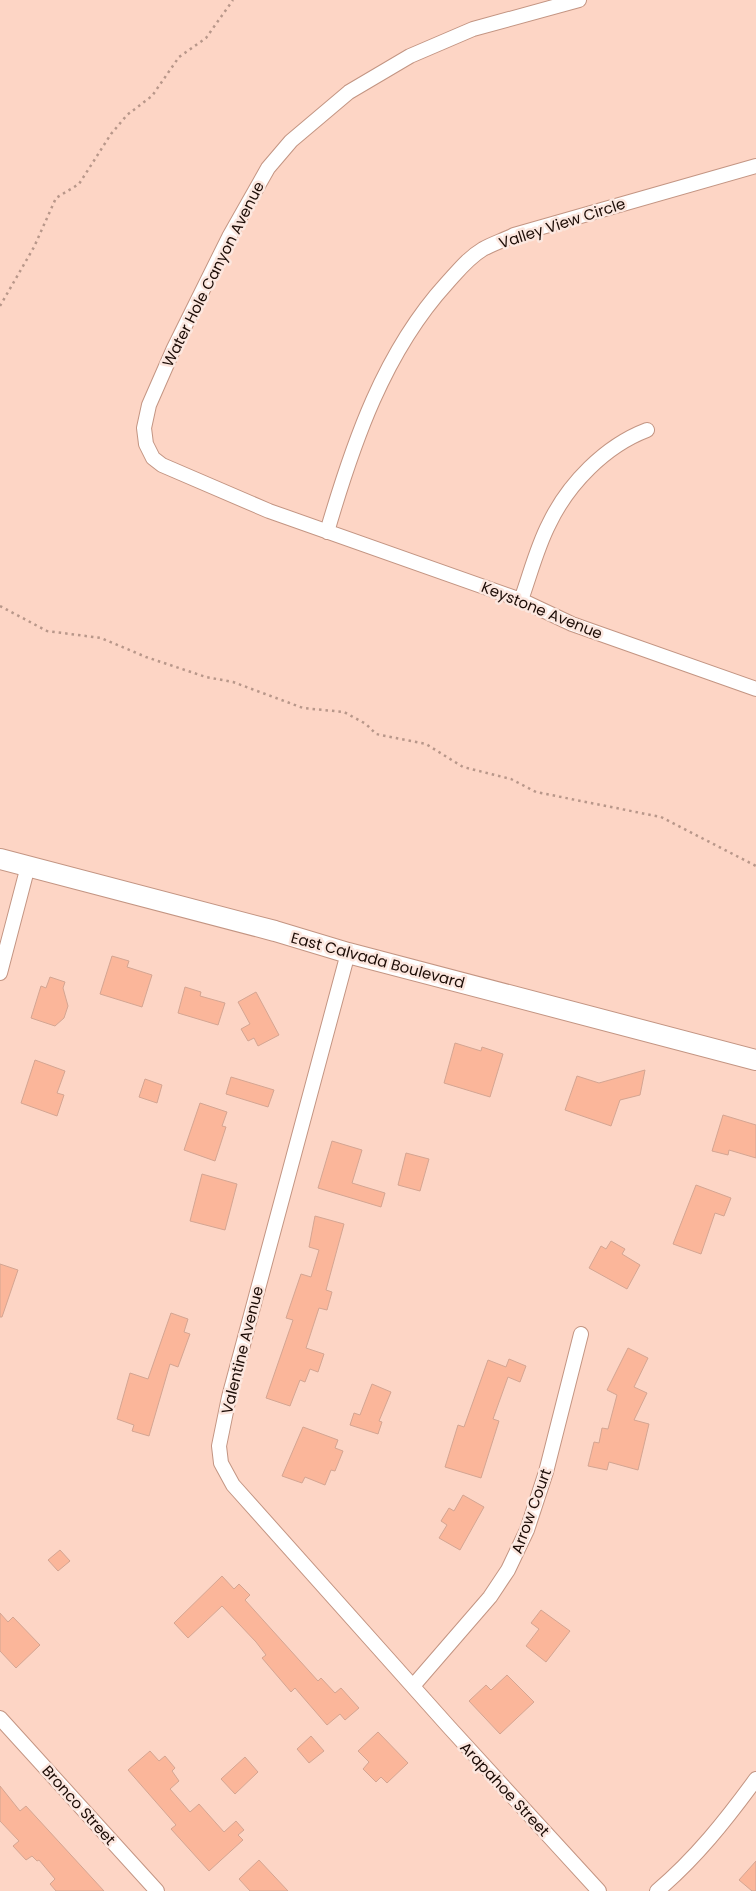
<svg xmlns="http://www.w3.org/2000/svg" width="756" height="1891" viewBox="0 0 756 1891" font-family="Poppins,sans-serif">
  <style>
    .building { fill: #fbb69a; stroke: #d4a592 }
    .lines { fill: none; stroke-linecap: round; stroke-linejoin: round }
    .minor-casing { stroke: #c39583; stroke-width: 16 }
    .secondary-casing { stroke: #c39583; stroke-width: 22 }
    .path { stroke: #b8978a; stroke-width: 2.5; stroke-dasharray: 2.5 4; stroke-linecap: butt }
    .minor { stroke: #fff; stroke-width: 14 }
    .secondary { stroke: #fff; stroke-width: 20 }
    .labels { text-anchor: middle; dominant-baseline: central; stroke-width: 5; stroke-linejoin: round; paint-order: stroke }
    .street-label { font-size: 15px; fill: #1c0c06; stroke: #fce7df }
  </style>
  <rect width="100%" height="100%" fill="#fdd5c5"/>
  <path class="building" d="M112,956L129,961L127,967L152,975L142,1007L100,994Z
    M50,977L65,982L63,988L68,1006L64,1018L55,1026L31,1018L41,986L46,988Z
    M185,987L201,992L200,996L225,1003L218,1025L178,1013Z
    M256,992L279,1035L258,1046L254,1038L248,1041L241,1029L250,1024L238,1002Z
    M455,1043L481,1051L482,1047L503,1054L490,1097L444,1083Z
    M35,1060L65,1071L57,1093L64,1095L57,1116L21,1103Z
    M645,1070L640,1095L620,1100L611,1126L565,1110L577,1076L599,1083Z
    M231,1077L274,1090L268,1107L226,1094Z
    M145,1079L162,1085L157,1103L139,1097Z
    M200,1103L227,1112L222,1126L226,1127L215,1161L184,1150Z
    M723,1115L756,1125V1158L729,1150L728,1155L712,1151Z
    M332,1141L362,1150L352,1183L385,1193L381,1207L318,1188Z
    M406,1153L429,1159L420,1191L398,1185Z
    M202,1174L237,1184L225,1230L190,1221Z
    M696,1185L731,1198L724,1216L715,1213L701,1254L673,1244Z
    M315,1216L344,1224L326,1290L332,1292L327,1310L319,1308L306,1348L324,1354L318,1372L310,1369L305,1382L300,1380L290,1406L266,1398L293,1320L286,1318L301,1274L311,1277L319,1250L309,1247Z
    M611,1241L625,1249L622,1254L640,1265L627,1289L589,1268L601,1246L606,1249Z
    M0,1264L18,1270L2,1317H0Z
    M171,1313L188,1319L184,1332L190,1334L178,1367L170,1364L149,1436L132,1431L134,1425L117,1419L130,1373L148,1379Z
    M628,1348L648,1358L634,1387L647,1393L634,1420L649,1424L638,1470L609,1462L607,1470L588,1466L594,1442L599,1443L602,1428L608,1429L617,1395L607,1390Z
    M509,1359L526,1366L520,1382L508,1377L493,1419L499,1421L481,1478L445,1467L458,1425L464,1427L488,1360L506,1367Z
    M372,1384L391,1392L379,1421L382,1422L378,1434L350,1425L354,1413L360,1415Z
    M303,1427L338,1440L335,1448L343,1451L335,1471L331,1470L325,1485L305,1477L302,1483L282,1476Z
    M463,1495L484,1507L460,1550L439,1538L447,1525L441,1521L449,1508L454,1511Z
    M60,1550L70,1561L58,1571L48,1560Z
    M222,1576L234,1589L239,1584L250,1595L245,1600L318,1681L321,1678L335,1693L341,1688L359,1708L345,1720L340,1714L327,1725L295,1688L291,1692L262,1658L266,1655L256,1642L222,1606L188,1638L174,1623Z
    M541,1610L570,1631L546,1662L526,1646L539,1629L531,1623Z
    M0,1613L8,1622L13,1617L40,1645L16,1668L0,1651Z
    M507,1675L534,1702L500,1734L469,1701L486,1685L491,1690Z
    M378,1732L408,1763L387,1783L381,1777L376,1782L363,1769L369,1762L358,1751Z
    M311,1736L324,1751L309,1763L297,1749Z
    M150,1751L159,1761L165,1756L175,1768L172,1771L179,1781L170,1789L190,1812L199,1804L224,1832L236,1821L244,1830L238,1835L243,1840L209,1871L171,1829L176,1825L128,1770Z
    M245,1757L258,1772L235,1794L221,1779Z
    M0,1786L20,1811L26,1806L104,1891H56L50,1884L55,1879L39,1860L37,1861L32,1856L26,1860L13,1846L19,1841L0,1821Z
    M259,1860L288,1891H250L239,1879Z
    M756,1861V1891H752L739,1880Z"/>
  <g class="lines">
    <defs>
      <path id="minor" d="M579,0L473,29L410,56L349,92L291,141L268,168L229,237L174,348L149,405L144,428L146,444L153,458L162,465L269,511L521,600L572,624L756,689
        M327,532C353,443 384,352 447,283C458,271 468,258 483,249C492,244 504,240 514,235L756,166
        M521,600C530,575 537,547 549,524C568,484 605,446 647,430
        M348,953L229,1397L219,1446L221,1463L233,1485L449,1727L599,1891
        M0,973L28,866
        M413,1686L490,1597L508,1570L527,1530L546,1472L581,1334
        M0,1718L157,1891
        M657,1891C696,1858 726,1820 756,1779"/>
      <path id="secondary" d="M0,859L275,931L348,953L756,1060"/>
    </defs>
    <use href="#minor" class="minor-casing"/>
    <use href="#secondary" class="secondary-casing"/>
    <path class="path" d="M0,306L34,247L56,198L79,184L111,134L127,115L152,96L179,57L206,38L233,0
      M0,606L47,631L101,638L146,657L206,677L233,682L303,708L344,712L366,724L376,734L426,744L463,767L511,779L536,792L661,817L756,866"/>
    <use href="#minor" class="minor"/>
    <use href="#secondary" class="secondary"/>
  </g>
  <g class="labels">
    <g class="street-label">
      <text transform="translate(562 223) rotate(-18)">Valley View Circle</text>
      <text transform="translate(213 274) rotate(-63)">Water Hole Canyon Avenue</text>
      <text transform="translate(542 610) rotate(22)">Keystone Avenue</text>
      <text transform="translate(378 960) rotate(15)">East Calvada Boulevard</text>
      <text transform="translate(242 1350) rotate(-76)">Valentine Avenue</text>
      <text transform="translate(531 1511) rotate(-70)">Arrow Court</text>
      <text transform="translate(505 1789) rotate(47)">Arapahoe Street</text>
      <text transform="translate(79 1805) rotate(48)">Bronco Street</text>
    </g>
  </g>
</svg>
